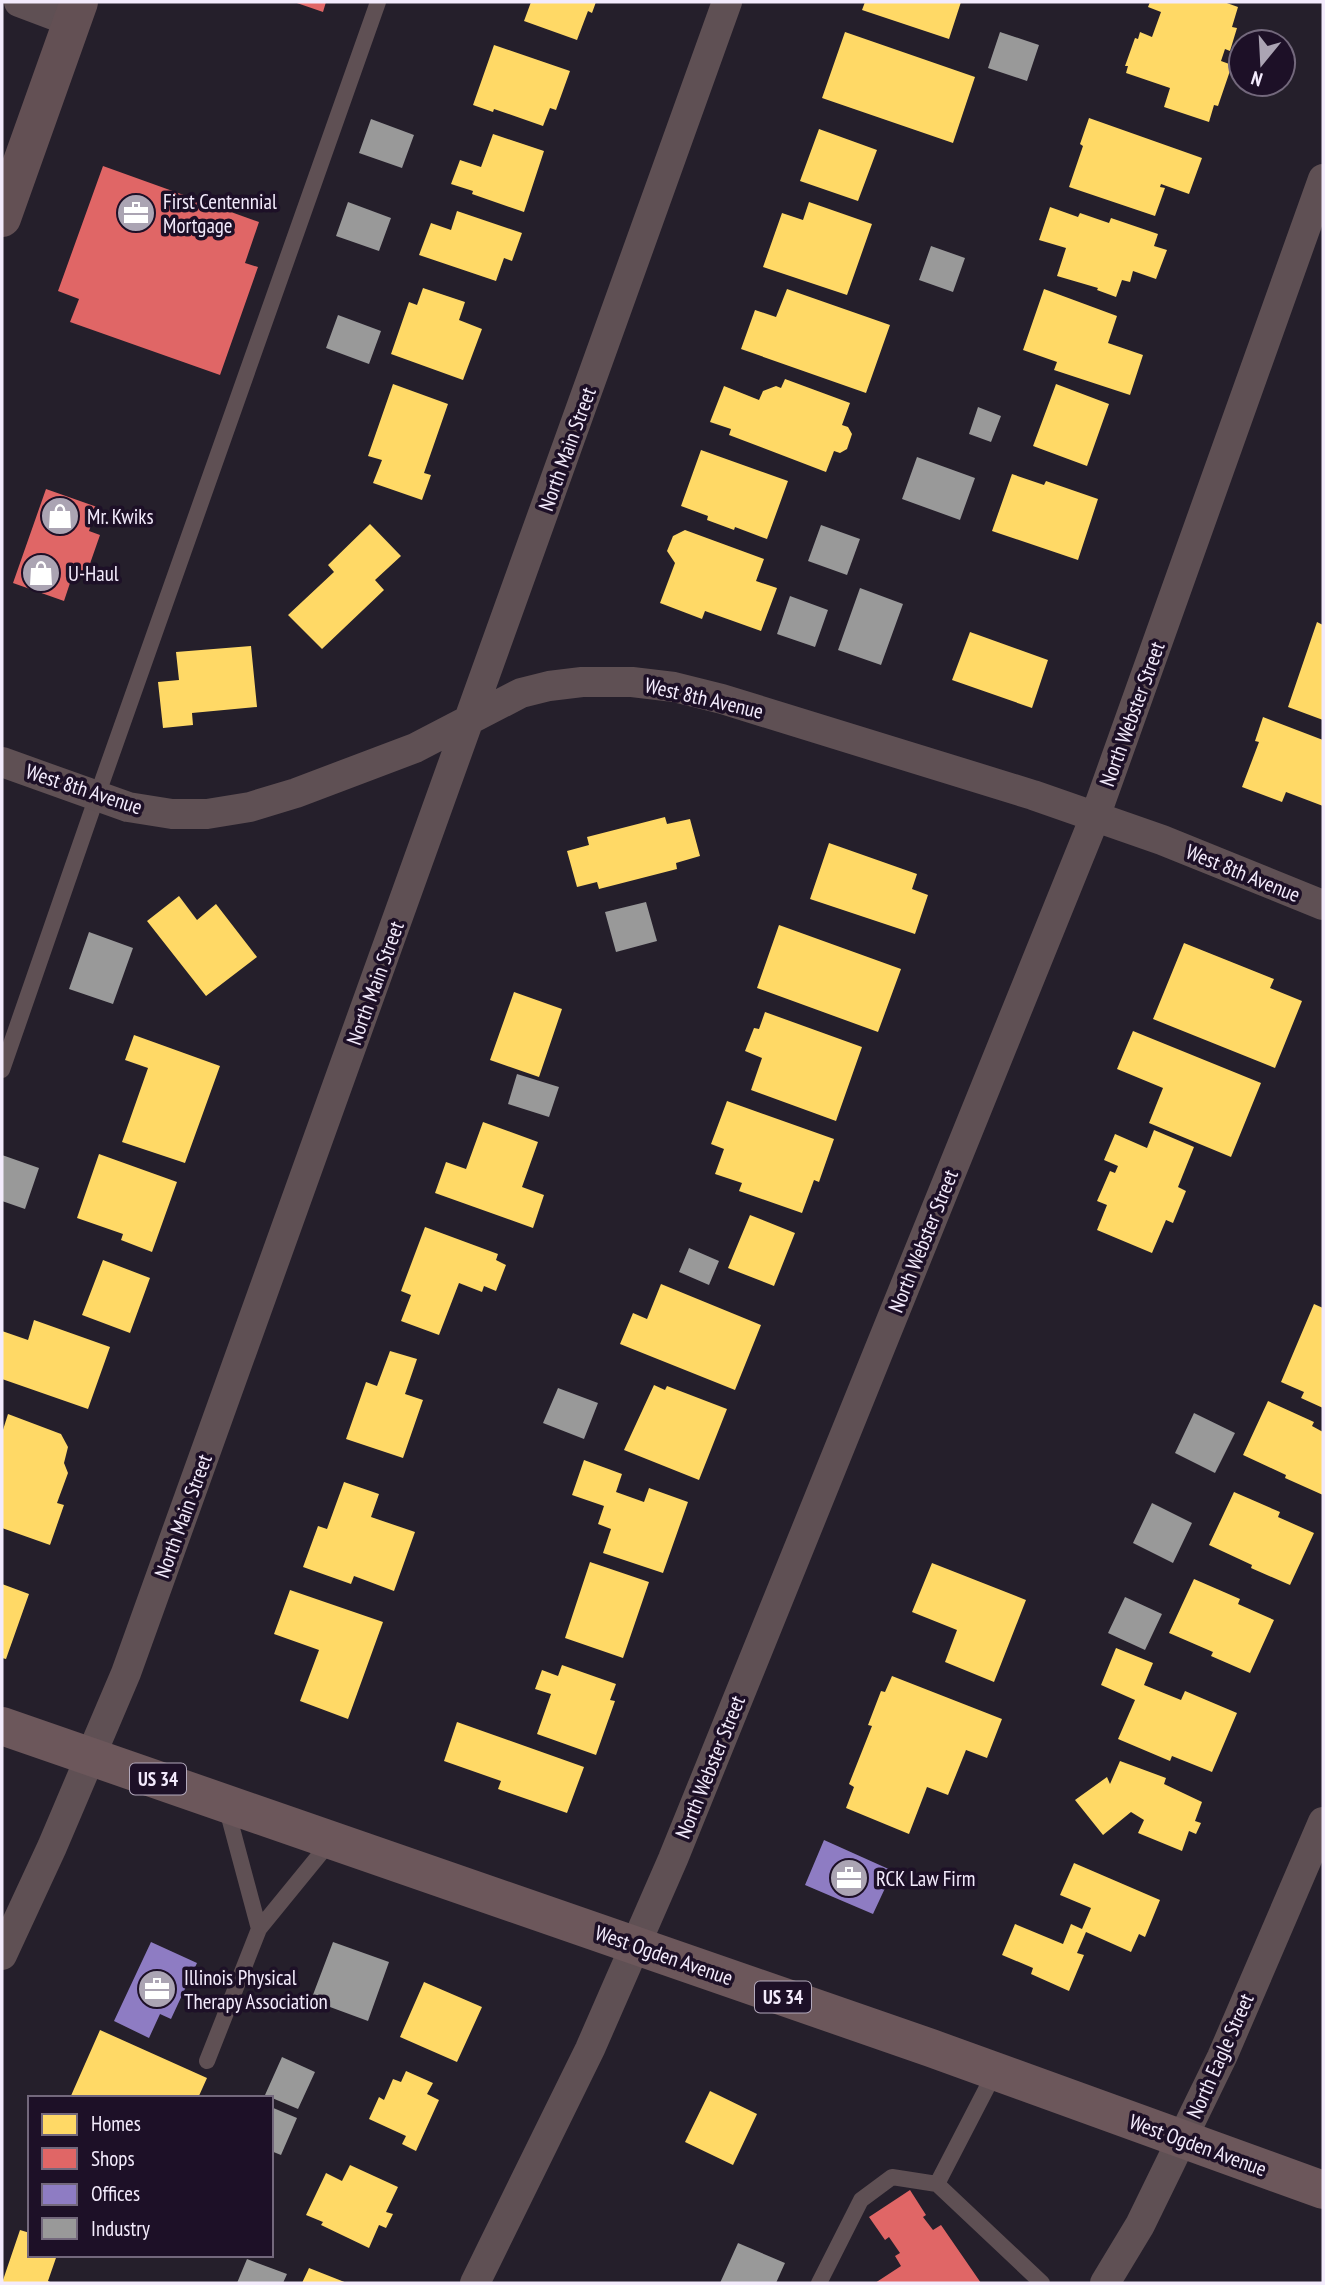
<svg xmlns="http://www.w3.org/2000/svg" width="1325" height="2285" viewBox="0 0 1325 2285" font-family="'PT Sans Narrow',sans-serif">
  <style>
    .homes { fill: #ffd966 }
    .shops { fill: #e06666 }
    .offices { fill: #8e7cc3 }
    .industry { fill: #999 }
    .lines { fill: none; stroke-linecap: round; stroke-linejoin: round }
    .lane { stroke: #5f5054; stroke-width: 16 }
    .street { stroke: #5f5054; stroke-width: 30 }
    .secondary { stroke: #635054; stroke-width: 38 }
    .primary { stroke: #6c575b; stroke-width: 38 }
    .labels { text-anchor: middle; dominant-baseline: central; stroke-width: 7; stroke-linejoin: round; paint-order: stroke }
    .shield { fill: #1d1027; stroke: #b3a9bc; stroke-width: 2 }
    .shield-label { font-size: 19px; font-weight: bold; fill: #f3ebfc }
    .poi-label { font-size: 21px; fill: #f3ebfc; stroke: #1d1027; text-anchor: start }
    .street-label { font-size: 21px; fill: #f3ebfc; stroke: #1d1027 }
  </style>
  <rect width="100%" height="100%" fill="#251f2b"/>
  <path class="homes" d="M531,2H596L592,13L588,11L577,40L524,21Z
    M865,2H961L949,39L862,10Z
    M1150,2H1224L1238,7L1232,27L1237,28L1230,51L1225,49L1221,61L1232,65L1218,106L1214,105L1209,122L1164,107L1170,88L1126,73L1128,66H1125L1135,38L1138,39L1140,32L1152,37L1161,12L1148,7Z
    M845,32L975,77L953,143L822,98Z
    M494,45L570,71L556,110L550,108L543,126L494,109L493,112L473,105Z
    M1089,118L1202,158L1189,194L1161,184L1160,187L1165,188L1155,216L1069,187L1083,146L1080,144Z
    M819,129L877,150L858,201L800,181Z
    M493,134L544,151L524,212L472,194L473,191L451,184L460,160L481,167Z
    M809,202L872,224L847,295L763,267L782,213L803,220Z
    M1050,207L1078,217L1080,213L1109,223L1111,218L1158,234L1154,246L1167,250L1156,279L1133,271L1130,282L1122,280L1116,297L1097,290L1098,288L1057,276L1066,248L1039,240Z
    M457,211L522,233L512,261L504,258L496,281L419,255L431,223L451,230Z
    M423,288L465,302L459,320L482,329L463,380L391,354L409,302L417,305Z
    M787,289L890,325L866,393L741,349L755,310L776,317Z
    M1044,289L1117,316L1108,343L1143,355L1130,395L1054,370L1057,362L1023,350Z
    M785,379L850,403L842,425L848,427L852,434L847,449L840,453L834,451L826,472L729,435L731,429L710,422L724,386L759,400L763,391L776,386L781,388Z
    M393,384L448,404L424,473L431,475L422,500L373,483L382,460L368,456Z
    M1056,384L1109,404L1087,466L1033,446Z
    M701,450L788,481L767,539L735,527L734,530L707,520L708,516L681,506Z
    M1012,474L1044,485L1046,481L1098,499L1078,560L992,531Z
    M370,524L401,556L375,580L384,590L322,649L288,615L334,572L328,565Z
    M685,530L764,559L756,581L777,588L761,631L705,611L702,619L660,603L675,563L667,551L673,536Z
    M1317,622L1323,625V720L1288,707Z
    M970,632L1048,660L1032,708L952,680Z
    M251,646L257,707L192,713L193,725L163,728L158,682L179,680L176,652Z
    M1263,717L1323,740V806L1286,792L1282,802L1242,787L1259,742L1255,741Z
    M665,817L667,824L690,819L700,856L676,863L677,869L599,889L597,882L577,887L567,851L589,845L587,837Z
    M829,843L917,874L912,889L928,895L915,934L810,899Z
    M179,896L197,920L216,904L257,957L206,996L147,921Z
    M779,925L901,969L878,1032L757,988Z
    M1184,943L1274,979L1270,988L1302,1001L1275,1068L1153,1019Z
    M514,992L562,1009L539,1077L490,1060Z
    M765,1012L862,1047L836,1121L751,1090L762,1058L745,1051L754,1028L759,1029Z
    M1133,1031L1261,1083L1231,1157L1149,1123L1163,1088L1117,1069Z
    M134,1035L220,1066L185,1163L122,1142L148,1068L125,1060Z
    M727,1101L834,1139L819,1182L814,1180L802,1213L739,1191L742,1183L715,1174L724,1149L711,1144Z
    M483,1122L538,1142L522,1187L544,1195L533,1228L435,1193L446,1162L466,1169Z
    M1154,1130L1194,1147L1178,1187L1186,1191L1173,1223L1166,1220L1152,1253L1097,1230L1107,1205L1097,1201L1110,1171L1115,1173L1118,1166L1104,1160L1115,1134L1147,1148Z
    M99,1154L177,1182L152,1252L121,1240L123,1234L77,1218Z
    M750,1215L795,1233L774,1286L728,1268Z
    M425,1227L498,1254L496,1260L506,1265L496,1291L484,1286L482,1292L459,1283L439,1335L401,1321L411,1295L401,1291Z
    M103,1260L150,1278L130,1333L82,1315Z
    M661,1284L761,1325L735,1390L620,1344L633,1313L647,1319Z
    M1314,1304L1323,1308V1408L1301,1398L1304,1392L1281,1382Z
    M34,1320L110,1347L88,1409L2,1379V1331L28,1340Z
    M390,1351L417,1359L405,1394L423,1400L403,1458L346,1439L366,1382L377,1386Z
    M654,1385L665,1390L667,1386L727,1409L699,1480L624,1450Z
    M1268,1401L1314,1422L1312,1426L1323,1432V1495L1285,1478L1286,1475L1243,1455Z
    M8,1414L61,1434L68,1447L64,1463L68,1473L57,1503L64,1505L50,1545L2,1528V1433Z
    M584,1460L622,1474L616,1492L644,1502L649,1488L688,1502L663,1573L603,1553L611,1529L598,1524L604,1506L572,1495Z
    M344,1482L379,1494L371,1517L415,1532L394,1591L354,1576L351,1584L303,1567L318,1526L327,1529Z
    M1234,1492L1280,1512L1278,1517L1314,1533L1290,1585L1251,1568L1252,1565L1209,1545Z
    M590,1562L649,1582L623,1658L565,1638Z
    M932,1563L1026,1600L994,1682L945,1662L957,1630L912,1612Z
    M1194,1579L1240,1599L1238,1604L1274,1620L1250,1673L1211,1656L1213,1652L1169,1633Z
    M2,1584L29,1594L6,1659L2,1658Z
    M290,1590L383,1622L348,1719L300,1701L319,1650L274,1634Z
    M1116,1648L1153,1663L1144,1685L1181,1700L1185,1691L1237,1713L1212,1772L1172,1756L1170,1761L1118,1739L1135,1700L1101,1685Z
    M562,1665L616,1684L610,1700L615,1701L596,1755L537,1734L551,1694L535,1689L542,1670L558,1676Z
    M892,1676L1002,1719L987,1758L966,1750L948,1795L927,1787L909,1834L846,1808L854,1787L849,1784L872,1726L868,1725L881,1691L885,1692Z
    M457,1722L584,1767L567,1813L498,1789L501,1781L444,1761Z
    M1120,1761L1166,1778L1164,1784L1202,1802L1195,1821L1201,1823L1196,1834L1189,1831L1182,1851L1138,1833L1144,1820L1131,1812L1103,1835L1075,1800L1107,1777L1110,1784Z
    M1074,1863L1160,1900L1145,1937L1139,1934L1131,1952L1086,1932L1077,1953L1084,1955L1069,1991L1031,1974L1033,1968L1002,1955L1015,1924L1063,1944L1071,1924L1082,1929L1091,1908L1060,1895Z
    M424,1982L482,2007L457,2062L400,2037Z
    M100,2030L207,2078L198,2098H70Z
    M406,2071L433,2083L427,2094L439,2100L416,2151L402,2144L406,2136L369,2119L379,2097L384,2100L393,2079L401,2082Z
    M710,2091L757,2114L733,2165L685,2142Z
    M350,2165L398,2187L386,2212L393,2214L386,2228L379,2225L369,2248L321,2225L323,2222L306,2215L326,2173L342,2181Z
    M20,2230L30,2233V2255H57L48,2281L52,2283H2Z
    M309,2268L347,2283H302Z"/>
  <path class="shops" d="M294,2H326L323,12Z
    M103,166L259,222L245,263L258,267L220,375L70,322L79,299L58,291Z
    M46,489L97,507L89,531L100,535L85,578L73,574L64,601L13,583Z
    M910,2190L926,2215L923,2217L933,2230L941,2225L981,2283H875L901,2266L895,2256L900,2253L889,2237L885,2240L869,2217Z"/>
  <path class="offices" d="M824,1840L893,1871L873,1914L805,1885Z
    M151,1942L197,1963L171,2019L160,2014L149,2038L114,2021Z"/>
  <path class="industry" d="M1000,32L1039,45L1027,81L988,68Z
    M371,119L414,135L402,168L359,153Z
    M348,202L391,218L379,251L336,236Z
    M931,246L965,258L953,292L919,280Z
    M338,315L381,331L369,364L326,348Z
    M978,407L1001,416L991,442L969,434Z
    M917,457L975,478L960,520L902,499Z
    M821,525L860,539L847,575L808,561Z
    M860,588L903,604L881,665L838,650Z
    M790,596L828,610L815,647L777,634Z
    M646,902L657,941L616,952L605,912Z
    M89,932L133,948L113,1004L69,989Z
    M517,1074L559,1087L549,1117L508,1104Z
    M2,1155L39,1168L25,1209L2,1201Z
    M689,1248L719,1261L709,1285L679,1272Z
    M558,1388L598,1403L584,1439L543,1423Z
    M1194,1413L1235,1433L1215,1473L1175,1453Z
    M1152,1503L1192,1523L1173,1563L1133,1543Z
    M1125,1597L1162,1614L1145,1650L1108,1633Z
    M333,1942L389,1962L368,2021L311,2000Z
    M282,2057L315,2072L298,2109L265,2095Z
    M271,2107L297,2118L281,2155L271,2151Z
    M738,2243L785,2263L776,2283H720Z
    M247,2259L287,2274L283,2283H237Z"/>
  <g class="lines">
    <path class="lane" d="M2,1070L97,796L378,2
      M226,1806L259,1929
      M207,2061L259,1929L330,1842
      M995,2072L937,2184L1042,2283
      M819,2283L861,2200L892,2177L937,2184"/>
    <path class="street" d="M19,2L72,22
      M2,762L128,807L172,814H207L250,807L296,793L415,748L521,693L549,686L582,682H632L674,687L722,699L1033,795L1162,840L1323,905
      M2,1955L52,1847L126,1673L727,2
      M475,2283L590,2049L673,1859L1095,817L1323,179
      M1105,2283L1140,2225L1222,2057L1323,1822"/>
    <path class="secondary" d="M2,218L79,2"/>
    <path class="primary" d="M2,1726L931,2048L1323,2190"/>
  </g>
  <defs>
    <symbol id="office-disc" viewBox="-11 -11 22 22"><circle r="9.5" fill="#aba4b3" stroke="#1d1027"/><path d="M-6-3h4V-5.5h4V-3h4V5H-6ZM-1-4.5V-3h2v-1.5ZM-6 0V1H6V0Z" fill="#fff"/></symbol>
    <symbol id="shop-disc" viewBox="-11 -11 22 22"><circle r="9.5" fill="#aba4b3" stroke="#1d1027"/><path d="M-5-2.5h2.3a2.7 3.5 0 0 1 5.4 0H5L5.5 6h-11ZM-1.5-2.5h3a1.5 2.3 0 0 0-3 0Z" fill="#fff"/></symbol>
  </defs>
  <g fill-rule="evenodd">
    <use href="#office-disc" x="114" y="191" width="44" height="44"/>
    <use href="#shop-disc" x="38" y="494" width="44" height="44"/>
    <use href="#shop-disc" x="19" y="551" width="44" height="44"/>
    <use href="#office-disc" x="827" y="1856" width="44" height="44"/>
    <use href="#office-disc" x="135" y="1967" width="44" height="44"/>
  </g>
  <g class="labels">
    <g class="shield">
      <rect x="130" y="1763.5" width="56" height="31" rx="5"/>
      <rect x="755" y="1981.5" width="56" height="31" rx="5"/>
    </g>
    <g class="shield-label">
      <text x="158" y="1779">US 34</text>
      <text x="783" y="1997">US 34</text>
    </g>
    <g class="poi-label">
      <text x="163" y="201">First Centennial<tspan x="163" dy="24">Mortgage</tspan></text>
      <text x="87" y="516">Mr. Kwiks</text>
      <text x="68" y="573">U-Haul</text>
      <text x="876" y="1878">RCK Law Firm</text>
      <text x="184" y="1977">Illinois Physical<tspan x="184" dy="24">Therapy Association</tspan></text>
    </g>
    <g class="street-label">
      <text transform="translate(567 449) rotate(-70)">North Main Street</text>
      <text transform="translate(704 698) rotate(13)">West 8th Avenue</text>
      <text transform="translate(1132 714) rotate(-70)">North Webster Street</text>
      <text transform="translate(84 789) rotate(18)">West 8th Avenue</text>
      <text transform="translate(1243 873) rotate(22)">West 8th Avenue</text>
      <text transform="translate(375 983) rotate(-70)">North Main Street</text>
      <text transform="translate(923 1241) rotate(-68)">North Webster Street</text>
      <text transform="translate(183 1516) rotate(-70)">North Main Street</text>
      <text transform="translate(710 1767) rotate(-68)">North Webster Street</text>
      <text transform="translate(664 1955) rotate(19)">West Ogden Avenue</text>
      <text transform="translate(1220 2056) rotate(-66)">North Eagle Street</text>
      <text transform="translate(1198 2145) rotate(20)">West Ogden Avenue</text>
    </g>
  </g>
  <rect width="1325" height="2285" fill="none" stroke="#f3ebfc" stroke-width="7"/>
  <rect x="28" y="2096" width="245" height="161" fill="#1d1027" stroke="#73687c" stroke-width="2"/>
  <rect x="42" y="2114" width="35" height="21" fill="#ffd966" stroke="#73687c" stroke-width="2"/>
  <text x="91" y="2131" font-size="21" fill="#f3ebfc">Homes</text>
  <rect x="42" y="2148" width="35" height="21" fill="#e06666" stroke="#73687c" stroke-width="2"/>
  <text x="91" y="2166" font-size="21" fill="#f3ebfc">Shops</text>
  <rect x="42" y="2184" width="35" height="21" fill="#8e7cc3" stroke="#73687c" stroke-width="2"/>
  <text x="91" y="2201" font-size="21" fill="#f3ebfc">Offices</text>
  <rect x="42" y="2218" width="35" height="21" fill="#999999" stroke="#73687c" stroke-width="2"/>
  <text x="91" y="2236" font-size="21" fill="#f3ebfc">Industry</text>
  <g transform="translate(1262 63) rotate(198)"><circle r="33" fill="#1d1027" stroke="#73687c" stroke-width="2"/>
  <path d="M0-5L12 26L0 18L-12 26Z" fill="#aba4b3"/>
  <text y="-10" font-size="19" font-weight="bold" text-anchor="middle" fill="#f3ebfc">N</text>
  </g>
</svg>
